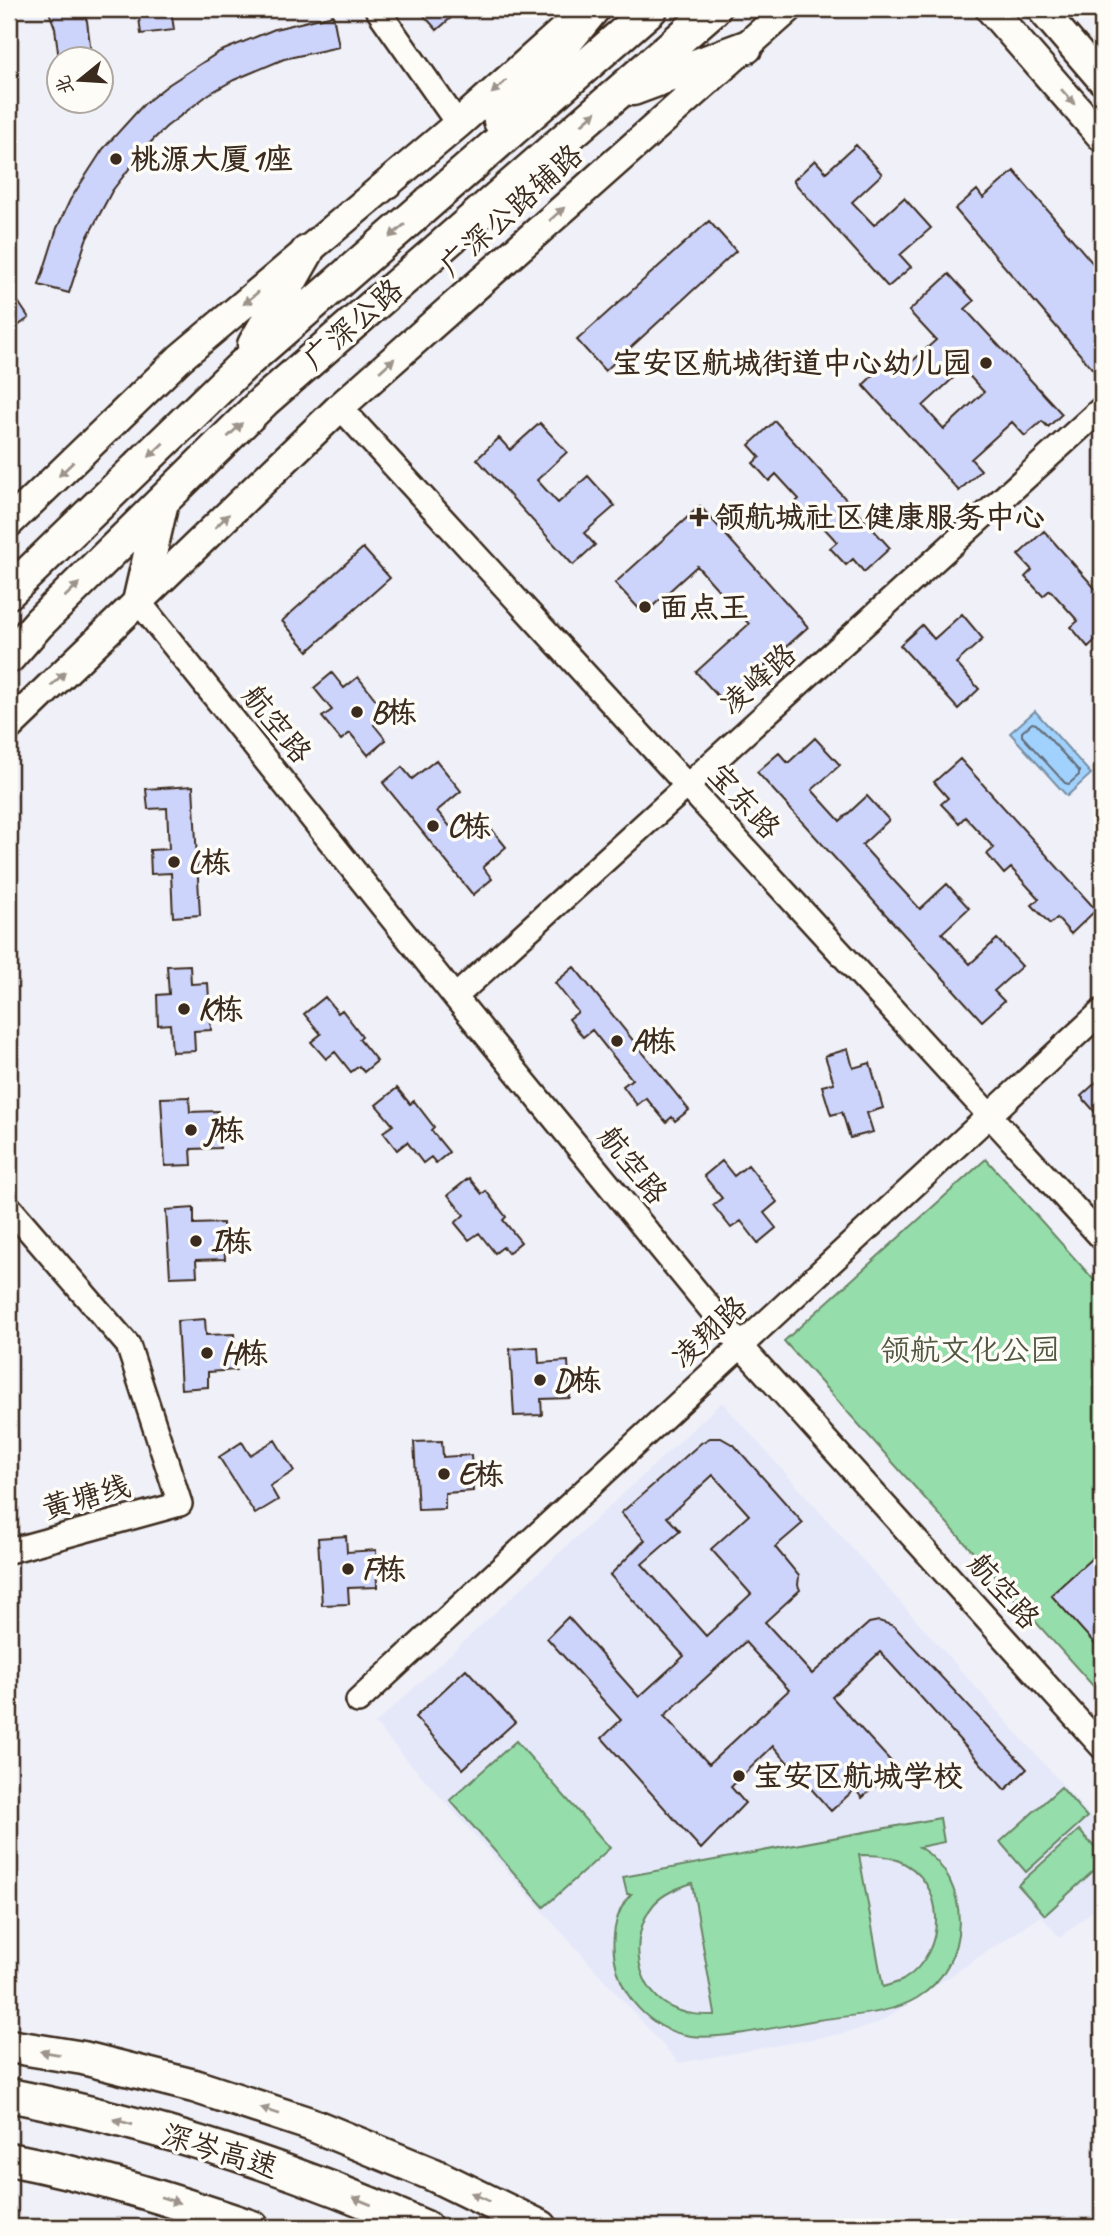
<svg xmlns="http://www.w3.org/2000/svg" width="1111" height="2236" viewBox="0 0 1111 2236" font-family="Caveat,'LXGW WenKai TC',sans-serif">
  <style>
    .built { fill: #e5e8f9 }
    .green { fill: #95ddab; stroke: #688464; stroke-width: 2; fill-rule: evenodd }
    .water { fill: #a1d2fe; stroke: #788fa4; stroke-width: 2 }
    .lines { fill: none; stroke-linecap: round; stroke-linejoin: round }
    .shore { stroke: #646d78; stroke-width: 2 }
    .building { fill: #cdd4fc; stroke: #3b2a1e; stroke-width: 2; fill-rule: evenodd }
    .minor-casing { stroke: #3b2a1e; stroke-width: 28 }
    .major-casing { stroke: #3b2a1e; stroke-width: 33 }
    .highway-casing { stroke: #3b2a1e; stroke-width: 37 }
    .minor { stroke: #fdfcf7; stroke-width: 23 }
    .major { stroke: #fdfcf7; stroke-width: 28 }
    .highway { stroke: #fdfcf7; stroke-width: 32 }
    .oneway { fill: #9c938a }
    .poi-dot { fill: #3b2a1e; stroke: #fdfcf7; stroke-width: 2.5 }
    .labels { text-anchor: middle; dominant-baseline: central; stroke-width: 7; stroke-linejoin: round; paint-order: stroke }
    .poi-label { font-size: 30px; font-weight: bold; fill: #3b2a1e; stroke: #fdfcf7; text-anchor: start }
    .street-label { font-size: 30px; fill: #3b2a1e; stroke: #fdfcf7 }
    .park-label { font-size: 30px; fill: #525741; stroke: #fdfcf7 }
  </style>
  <rect width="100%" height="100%" fill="#eff0f8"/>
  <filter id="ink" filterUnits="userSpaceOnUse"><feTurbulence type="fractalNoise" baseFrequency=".0143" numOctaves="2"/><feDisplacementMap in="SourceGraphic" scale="14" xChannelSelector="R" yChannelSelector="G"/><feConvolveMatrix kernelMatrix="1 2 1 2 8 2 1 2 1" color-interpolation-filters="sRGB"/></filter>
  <g filter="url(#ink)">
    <path class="built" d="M722,1402L1102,1829V1903L1060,1938L1041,1916L885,2019L871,2026L845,2033L679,2063L375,1724Z"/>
    <path class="green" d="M986,1159L1102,1289V1696L784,1341Z
      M516,1741L610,1848L544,1907L450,1800Z
      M1061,1787L1087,1817L1026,1872L1000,1842Z
      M940,1818L944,1842L919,1847C974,1880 971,1966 917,1998C889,2015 849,2015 818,2020C784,2025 724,2040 691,2036C655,2031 626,2003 617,1969C610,1945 613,1913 631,1894H627L623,1877ZM859,1855C873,1855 884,1855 897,1860C948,1880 948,1953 903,1980C897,1983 889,1985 883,1987ZM692,1883L715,2014V2015C701,2015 690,2015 677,2010C635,1994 627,1937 654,1904C664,1893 678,1888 692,1883Z
      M1079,1830L1102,1856V1863L1045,1915L1018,1885Z"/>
    <path class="water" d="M1035,711L1091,774L1067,796L1010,733Z"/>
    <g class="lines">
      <path class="shore" d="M1032,723L1036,724L1079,771V775L1069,784L1065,783L1022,736V732Z"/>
    </g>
    <path class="building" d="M48,9H82L87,21L92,60H59L55,28Z
      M138,9H171L174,30L141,34Z
      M418,9H461L437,30Z
      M333,15L339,47L284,59L234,80L209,94L166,127L146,147L112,191L86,240L69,293L39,285L57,228L70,200L103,149L144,104L168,85L219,52L275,29Z
      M856,145L882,174L852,202L874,225L904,198L931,228L900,255L911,267L888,287L793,181L815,160L826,172Z
      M1014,171L1102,274V380L955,209L977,190L983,198Z
      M709,221L736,251L605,371L577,340Z
      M949,274L974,301L965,309L1062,414L1048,427L1042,421L1025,436L1012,422L971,459L981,470L959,491L863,385L885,364L896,376L936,340L909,311ZM963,369L984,392L944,429L923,406Z
      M9,288L29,318L9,332Z
      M775,421L890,548L864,572L853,559L846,565L830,548L837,542L814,517L808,523L792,506L799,499L776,474L769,481L753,463L760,457L749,445Z
      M540,423L567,452L537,480L558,503L588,476L615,506L584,533L595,545L573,565L477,459L499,438L510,450Z
      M700,506L808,627L724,703L696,672L749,624L697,566L644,614L615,583Z
      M1044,531L1102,596V634L1088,647L1071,627L1078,621L1050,590L1043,596L1025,577L1032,570L1018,555Z
      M363,548L390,578L308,651L282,621Z
      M962,614L983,639L956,663L979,689L958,709L900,645L922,625L934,639Z
      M332,673L344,688L358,677L387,714L374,725L386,740L368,755L350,733L341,740L322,717L332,710L314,688Z
      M815,738L840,765L812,790L840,821L867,796L889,820L862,845L896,883L920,909L947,884L969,908L942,933L970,964L997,939L1022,966L994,991L1004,1001L982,1021L757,772L779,753L788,763Z
      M960,759L1096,910L1071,934L1057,918L1050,924L1032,905L1039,899L1011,868L1004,874L987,854L994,848L965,817L959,823L941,804L948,798L934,782Z
      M436,760L461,791L437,811L457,835L481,816L506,847L483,867L492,879L473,895L383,783L402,767L412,779Z
      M193,786L200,915L173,917L171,873L151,874L150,850L169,849L167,808L148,809L146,789Z
      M190,965L191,984L208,983L211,1030L194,1031L195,1051L172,1052L170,1024L158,1025L157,995L169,994L167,966Z
      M574,967L689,1110L675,1121L672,1117L666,1122L646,1098L637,1105L623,1086L632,1079L608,1050L592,1030L583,1037L569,1019L578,1012L555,983Z
      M325,997L338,1013L342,1010L362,1036L359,1039L377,1061L364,1072L359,1066L351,1072L335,1052L326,1059L311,1042L321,1034L304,1014Z
      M848,1049L853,1068L870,1063L883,1108L867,1113L873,1132L850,1138L842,1112L831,1115L822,1086L834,1083L825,1056Z
      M1102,1077V1120L1081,1096Z
      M397,1088L410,1104L414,1101L434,1127L431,1130L449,1152L436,1163L431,1157L423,1163L407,1142L397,1150L383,1132L393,1125L376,1105Z
      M189,1097L190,1112L218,1111L220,1148L191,1149L192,1165L165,1166L161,1098Z
      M722,1161L734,1176L748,1165L777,1202L764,1213L776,1228L758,1243L741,1221L731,1228L713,1205L722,1198L704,1176Z
      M469,1178L482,1194L486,1191L506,1217L503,1220L521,1242L508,1253L503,1247L495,1253L479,1233L469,1240L455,1223L464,1215L448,1195Z
      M194,1208V1224L223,1223L225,1259L196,1260L197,1276L170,1277L166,1210Z
      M205,1319L206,1335L234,1334L236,1370L208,1372V1387L181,1389L177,1321Z
      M538,1347L539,1363L568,1361L570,1398L541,1399L542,1415L514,1416L510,1349Z
      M710,1438H721L735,1446L803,1523L775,1547L799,1576L798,1585L800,1590L765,1622L812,1674L869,1623L879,1621L894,1626L1027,1769L1005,1790L880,1652L832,1697L896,1767L862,1798L855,1789L831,1811L773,1746L731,1787L745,1803L701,1849L602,1738L621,1720L547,1638L568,1617L639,1697L684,1656L610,1575L645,1540L621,1513L701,1443ZM713,1475L749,1515L711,1549L751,1594L706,1636L642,1564L680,1531L667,1517ZM745,1642L789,1690L709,1764L664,1716Z
      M275,1440L294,1471L270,1486L278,1500L255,1514L219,1457L242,1442L250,1455Z
      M442,1441L443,1457L471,1455L473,1491L445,1493V1509L418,1510L414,1442Z
      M346,1536L347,1552L376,1550L377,1587L348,1588L349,1604L322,1605L318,1538Z
      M1102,1549V1652L1051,1595Z
      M466,1669L515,1722L463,1769L415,1717Z"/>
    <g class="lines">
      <defs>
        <path id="minor" d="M377,9L458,124
          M340,407L1102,1238
          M139,602L455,997L741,1346L1102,1747
          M455,997L1102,408
          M9,1207L128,1345L180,1504L9,1551
          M358,1701L1102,1011"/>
        <path id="major" d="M990,9L1102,137
          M1041,9L1102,80
          M9,523L180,358L458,124L561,32
          M9,726L340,407L788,9"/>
        <path id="highway" d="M633,89L746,47
          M500,121L593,9
          M254,345L307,252
          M9,592L242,366L651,9
          M139,602L162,502
          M9,657L39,623L264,401L714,9
          M9,2046L83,2058L194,2086L310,2124L432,2174L541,2227
          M9,2095C152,2123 292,2168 425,2227
          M9,2159C92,2175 172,2200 252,2227"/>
      </defs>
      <use href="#minor" class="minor-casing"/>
      <use href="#major" class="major-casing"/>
      <use href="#highway" class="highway-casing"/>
      <use href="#minor" class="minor"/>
      <use href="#major" class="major"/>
      <use href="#highway" class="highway"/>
    </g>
    <defs><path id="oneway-solid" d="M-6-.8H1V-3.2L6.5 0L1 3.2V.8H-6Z" transform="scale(1.75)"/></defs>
    <g class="oneway">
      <use href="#oneway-solid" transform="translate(499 87) rotate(138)"/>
      <use href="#oneway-solid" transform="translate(1068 97) rotate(49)"/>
      <use href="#oneway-solid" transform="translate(589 118) rotate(-41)"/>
      <use href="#oneway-solid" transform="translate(557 214) rotate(-42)"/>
      <use href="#oneway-solid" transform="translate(397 231) rotate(139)"/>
      <use href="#oneway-solid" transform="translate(251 298) rotate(140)"/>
      <use href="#oneway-solid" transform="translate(387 365) rotate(-42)"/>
      <use href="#oneway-solid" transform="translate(235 430) rotate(-44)"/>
      <use href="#oneway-solid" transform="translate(156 450) rotate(136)"/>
      <use href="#oneway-solid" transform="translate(66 469) rotate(136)"/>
      <use href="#oneway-solid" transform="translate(222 521) rotate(-44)"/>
      <use href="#oneway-solid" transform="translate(72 590) rotate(-44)"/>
      <use href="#oneway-solid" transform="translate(58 679) rotate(-44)"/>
      <use href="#oneway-solid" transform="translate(50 2053) rotate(-171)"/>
      <use href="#oneway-solid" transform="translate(270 2111) rotate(-162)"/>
      <use href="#oneway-solid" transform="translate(123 2122) rotate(-164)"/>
      <use href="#oneway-solid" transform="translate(480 2197) rotate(-154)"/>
      <use href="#oneway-solid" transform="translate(170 2200) rotate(18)"/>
      <use href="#oneway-solid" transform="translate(362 2201) rotate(-158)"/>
    </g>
  </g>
  <g class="poi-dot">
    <circle cx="116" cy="159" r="7"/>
    <circle cx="986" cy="363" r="7"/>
    <path d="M695.5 506.5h7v7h7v7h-7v7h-7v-7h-7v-7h7z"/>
    <circle cx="645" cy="607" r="7"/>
    <circle cx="357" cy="712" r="7"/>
    <circle cx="433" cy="826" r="7"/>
    <circle cx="174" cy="862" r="7"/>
    <circle cx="184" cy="1009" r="7"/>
    <circle cx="617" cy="1041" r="7"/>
    <circle cx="191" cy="1130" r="7"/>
    <circle cx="196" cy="1241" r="7"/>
    <circle cx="207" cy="1353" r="7"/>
    <circle cx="540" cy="1380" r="7"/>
    <circle cx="444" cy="1474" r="7"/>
    <circle cx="348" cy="1569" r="7"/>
    <circle cx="739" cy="1776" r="7"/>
  </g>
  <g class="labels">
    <g class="poi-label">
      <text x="130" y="159">桃源大厦1座</text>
      <text x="972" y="363" text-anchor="end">宝安区航城街道中心幼儿园</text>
      <text x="715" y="517">领航城社区健康服务中心</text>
      <text x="659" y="607">面点王</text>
      <text x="371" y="712">B栋</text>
      <text x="447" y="826">C栋</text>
      <text x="188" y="862">L栋</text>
      <text x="198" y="1009">K栋</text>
      <text x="631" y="1041">A栋</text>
      <text x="205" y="1130">J栋</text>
      <text x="210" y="1241">I栋</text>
      <text x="221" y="1353">H栋</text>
      <text x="554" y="1380">D栋</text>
      <text x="458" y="1474">E栋</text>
      <text x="362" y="1569">F栋</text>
      <text x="753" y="1776">宝安区航城学校</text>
    </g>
    <g class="street-label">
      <text transform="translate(511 210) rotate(-42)">广深公路辅路</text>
      <text transform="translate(353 324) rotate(-41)">广深公路</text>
      <text transform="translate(758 679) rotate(-42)">凌峰路</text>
      <text transform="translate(277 724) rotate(51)">航空路</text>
      <text transform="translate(744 801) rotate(47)">宝东路</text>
      <text transform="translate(633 1165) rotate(51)">航空路</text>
      <text transform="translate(709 1332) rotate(-43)">凌翔路</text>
      <text transform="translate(86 1497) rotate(-16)">黄塘线</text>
      <text transform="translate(1004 1591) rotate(48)">航空路</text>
      <text transform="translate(220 2151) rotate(17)">深岑高速</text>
    </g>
    <g class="park-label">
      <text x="970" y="1350">领航文化公园</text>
    </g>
  </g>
  <rect width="1111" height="2236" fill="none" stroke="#fdfcf7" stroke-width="35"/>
  <rect x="18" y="18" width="1076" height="2201" fill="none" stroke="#3b2a1e" stroke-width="2.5" filter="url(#ink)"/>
  <g transform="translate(80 80) rotate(252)"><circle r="33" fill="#fdfcf7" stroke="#afa8a0" stroke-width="2"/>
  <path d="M0-5L12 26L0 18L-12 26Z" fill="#3b2a1e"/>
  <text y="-10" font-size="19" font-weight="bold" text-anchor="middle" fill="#3b2a1e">北</text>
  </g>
</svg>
